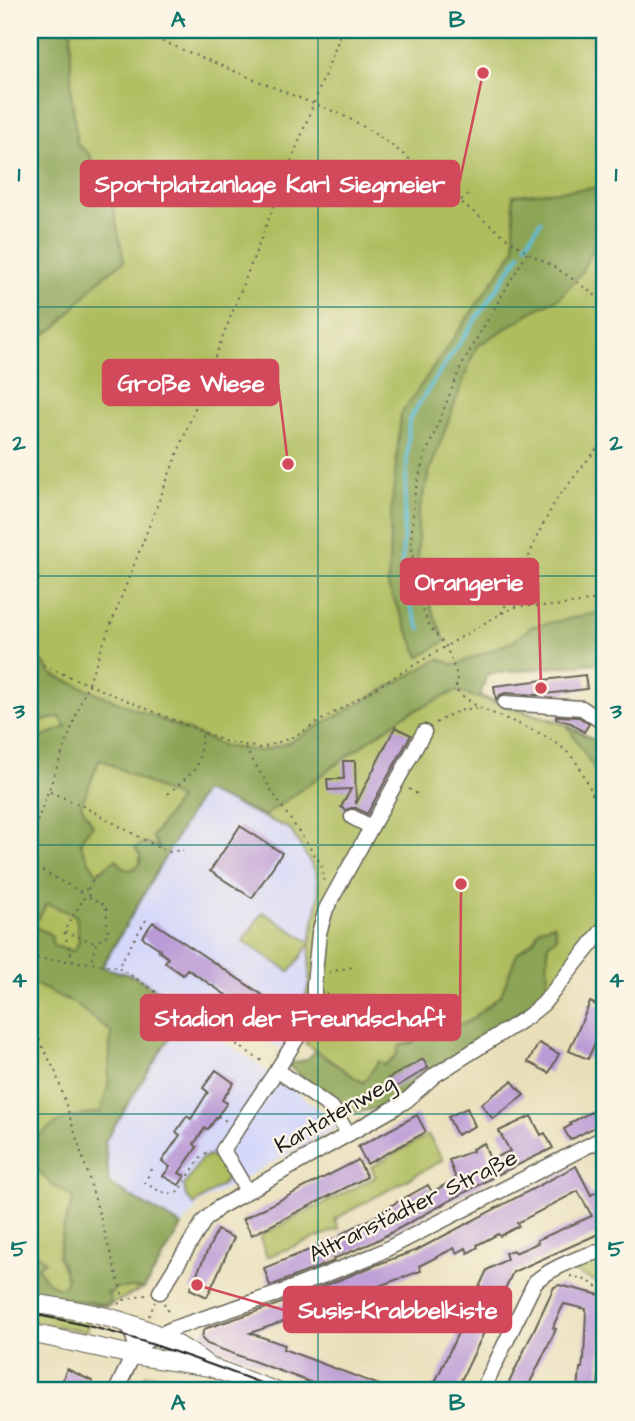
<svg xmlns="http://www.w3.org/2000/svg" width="635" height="1421" viewBox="0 0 635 1421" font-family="'Architects Daughter',sans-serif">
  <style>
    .built { fill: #d5d8f9 }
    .green { fill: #afbd5f; stroke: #666c3e; stroke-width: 2 }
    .forest { fill: #8ba456; stroke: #546039; stroke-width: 2; fill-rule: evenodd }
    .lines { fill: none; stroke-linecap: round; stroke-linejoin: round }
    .stream { stroke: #5abed8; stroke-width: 3.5 }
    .building { fill: #bb9bd6 }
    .minor-casing { stroke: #636053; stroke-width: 17 }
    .major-casing { stroke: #636053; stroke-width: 20 }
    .path { stroke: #636053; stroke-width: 2; stroke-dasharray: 2 5; stroke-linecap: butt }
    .minor { stroke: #fff; stroke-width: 14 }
    .major { stroke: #fff; stroke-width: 18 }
    .tram { stroke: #1c1c1c; stroke-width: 2 }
    .grid { fill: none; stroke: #0f766e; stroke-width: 2; stroke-opacity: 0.55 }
    .labels { text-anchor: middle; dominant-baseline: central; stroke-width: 5; stroke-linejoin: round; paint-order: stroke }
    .street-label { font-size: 23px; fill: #1c1c1c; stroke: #fcf5e5 }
    .leader { fill: none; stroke: #d1495b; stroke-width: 2.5 }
    .callout-dot { fill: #d1495b; stroke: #fcf5e5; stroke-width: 2.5 }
    .callout { fill: #d1495b; stroke: #d1495b; stroke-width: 2.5 }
    .callout-label { font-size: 24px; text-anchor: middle; font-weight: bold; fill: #fff }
    .neatline { fill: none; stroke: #0f766e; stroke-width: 2.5 }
    .grid-label { font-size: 23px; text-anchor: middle; font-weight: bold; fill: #0f766e }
  </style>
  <rect width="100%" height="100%" fill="#fcf5e5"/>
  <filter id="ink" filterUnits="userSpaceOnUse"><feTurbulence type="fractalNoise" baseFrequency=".0143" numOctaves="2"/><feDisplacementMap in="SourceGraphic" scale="14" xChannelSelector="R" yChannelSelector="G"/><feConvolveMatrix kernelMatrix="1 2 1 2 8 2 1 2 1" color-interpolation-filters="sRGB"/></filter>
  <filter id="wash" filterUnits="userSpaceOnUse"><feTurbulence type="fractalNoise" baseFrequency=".00686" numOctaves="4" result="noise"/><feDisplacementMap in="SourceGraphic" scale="28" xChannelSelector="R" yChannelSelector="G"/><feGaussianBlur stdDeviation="1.57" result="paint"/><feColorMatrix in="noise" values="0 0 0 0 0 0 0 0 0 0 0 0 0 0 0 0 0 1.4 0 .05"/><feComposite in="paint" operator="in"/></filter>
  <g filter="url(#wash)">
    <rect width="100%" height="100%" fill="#e8dfb9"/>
    <path class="built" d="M204,790L291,829L316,872L319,896L310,943L309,983L301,1015L281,1049L233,1019L187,1009L136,977L102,968Z
      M183,1015L250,1058L340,1125L200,1203L182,1226L109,1184L105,1141Z"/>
    <path class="green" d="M30,30H605V662L487,674L480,696L567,725L605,746V917L536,1002L472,1046L363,1083L305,1043L324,1017L314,1011L301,1015L309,983L310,944L290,972L243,941L263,912L310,942L319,896L316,872L290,829L203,790L102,967L136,977L187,1009L105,1141L109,1184L182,1226L144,1288L106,1307L30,1295Z
      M428,1135L443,1160L335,1219L339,1229L267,1257L259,1236L376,1177L371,1167Z
      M209,1156C221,1158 224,1162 229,1173L224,1183L194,1205L186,1196L184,1186L201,1159Z
      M600,1260H605V1289L597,1282L578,1274L575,1271Z
      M30,1308L90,1317L86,1332L30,1321Z
      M148,1374L191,1382L188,1391H147L148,1388L140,1385L144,1375Z"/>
    <path class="forest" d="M30,30H71V89L77,144L89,154L111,196L124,261L98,281L56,328L30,342Z
      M605,187V235L598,239L581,273L559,298L535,310L476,347L429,473L418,516V576L445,641L420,657L388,587L391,514L401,414L515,249L513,195Z
      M605,611V662L487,674L480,696L567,725L605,746V822L598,775L567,725L456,691L405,715L264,816L203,791L102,967L136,977L187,1009L105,1141L109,1184L182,1226L144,1288H115L112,1293L109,1292L107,1294L111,1297L110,1304L107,1305L30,1293V1251H33L45,1261L37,1267C44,1278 49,1288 63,1287L67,1279L58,1256L64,1225L74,1198L52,1185L38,1171L31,1143C55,1120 69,1116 101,1112L108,1086L111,1032L75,1004L30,982V742L66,727L60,717L30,724V647L53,675L227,747L261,751L288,743L439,659L455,665L514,641L531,627ZM100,759L179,799L152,837L160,848L145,842L135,848L140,855V864C130,873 123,871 117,859L97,873C93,868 90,862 87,857C76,840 81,839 93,825L81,805ZM47,903L76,916L79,941L74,951L53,946L51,935L34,926Z
      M554,924L557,937L548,944L547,988L536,1002L472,1046L444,1062L381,1108L350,1113L287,1065L307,1059L316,1051L363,1083L379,1061L385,1065L396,1056L400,1045L413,1043L418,1035L468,1022L501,995L517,953L534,940L540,928Z"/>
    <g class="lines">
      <path class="stream" d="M526,244L541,221
        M420,629L401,584L409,420L429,388L521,253"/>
    </g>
    <g id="blocks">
      <path class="building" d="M585,675L587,689L537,695L505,693L500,695L496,700L494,686Z
        M556,716L579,717L589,724L584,732L571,723L556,719Z
        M395,727L411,735L367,814L356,808H351L346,810L341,807L351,789L328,790L327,779H344L343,761H355L356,804Z
        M240,826L282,853L252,898L210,871Z
        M153,922L291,1014L278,1033L265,1024L262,1029L242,1016L247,1009L187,969L183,975L165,962L168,958L159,951L160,949L142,937Z
        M590,1002L605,1009V1019L588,1059L569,1051Z
        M539,1043L559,1054L549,1073L528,1062Z
        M423,1059L428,1068L393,1089L387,1079Z
        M216,1070L234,1083L222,1100L227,1103L208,1129L205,1128L194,1144L197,1147L179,1173L185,1176L179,1185L163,1176L170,1167L162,1161L180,1135L176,1132L187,1116L191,1119L208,1092L203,1088Z
        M512,1081L524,1095L493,1119L481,1104Z
        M605,1107V1122L570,1140L564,1129L571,1125L570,1123L589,1113Z
        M467,1108L475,1126L457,1135L448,1117Z
        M417,1115L426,1132L367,1164L358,1147Z
        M531,1116L541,1135L545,1133L553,1148L497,1175L372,1243L333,1259L334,1261L270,1286L264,1268L342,1237L341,1234L384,1212L383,1210L428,1185L432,1192L456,1179L449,1160L473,1151L472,1149L484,1143L490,1160L510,1151L499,1131Z
        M358,1160L367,1177L252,1235L243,1219Z
        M576,1166L591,1195L605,1187V1231L513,1272L456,1391H431L487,1270L507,1259L505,1253L513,1250L515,1253L538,1243L537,1240L592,1216L578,1191L517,1223L519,1226L500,1236L498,1234L477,1245L478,1247L468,1253L466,1248L457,1253L454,1248L419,1266L421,1271L370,1289L371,1291L344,1301L250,1333L285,1345L283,1349L395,1391H334L207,1344L202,1339L203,1331L207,1328L318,1291L317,1289L381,1263L417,1250Z
        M217,1230L234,1238L207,1297L190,1289Z
        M559,1285L600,1295L604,1300L598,1391H578L580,1368H582L583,1360H584L586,1309L564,1304L555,1322L553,1328L556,1329L526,1391H505L554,1287Z
        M67,1369L92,1381L87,1391H58Z"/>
    </g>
  </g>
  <g filter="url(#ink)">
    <use href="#blocks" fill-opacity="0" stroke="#636053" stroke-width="2"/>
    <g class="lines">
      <defs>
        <path id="minor" d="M505,703L582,708L605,724
          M352,817L371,827
          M348,1134L333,1109L277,1070L314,1011V984L319,933L326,909L424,732
          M247,1191L223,1150L277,1070
          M160,1292L204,1221L218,1208L391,1110L407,1100L435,1075L527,1017L543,1004L605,927
          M133,1355L146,1341L174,1328L277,1294L375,1255L605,1137
          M116,1391L133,1355L135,1342L128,1323
          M482,1391L535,1282C549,1269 586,1253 605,1251"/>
        <path id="major" d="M30,1303C95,1312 154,1323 207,1365
          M30,1333L133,1355L210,1367L275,1391"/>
      </defs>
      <use href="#minor" class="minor-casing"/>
      <use href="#major" class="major-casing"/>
      <path class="path" d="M145,30L157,39L314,104C380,125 428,177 481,218C497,230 512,243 529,253C536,258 545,261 552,266C571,277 588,290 605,303
        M30,196L34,30
        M461,200L468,195
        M527,253L474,343L460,369L424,459L415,491L411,541L415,581L421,606L430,627L446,646L457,675L456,691C465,697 473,705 483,709C513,723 556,734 576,762C591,783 599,813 605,837
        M501,613L517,586L538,534L556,500L605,438
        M30,660L224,741L260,748L268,746L295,736L500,614L518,606H554L579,603L605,597
        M436,723C450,714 462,708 479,708
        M245,748L280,804L321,864L325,884
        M409,789L421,796
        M50,792L81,805L161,849L169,852L183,850
        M168,794L197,768L203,732
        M30,841L88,683L338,41L340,30
        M30,864L81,892
        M88,889L97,873
        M80.5 894a4.5 4.5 0 1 1 9 0a4.5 4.5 0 1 1-9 0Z
        M89,897L106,906L108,934L96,943L91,962
        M146,920L118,967L265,1063
        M65,932L96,943
        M30,958L91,963L117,967
        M73,961L64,931L84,898
        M329,972L353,967
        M326,993L335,999
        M30,1021L56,1073L86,1168L124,1300
        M218,1116L228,1122
        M151,1169L145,1183C156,1189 164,1196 178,1192L203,1154L210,1152
        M570,1276C583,1278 597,1284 605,1294
        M164,1303L169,1314
        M118,1304L124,1300L146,1295
        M149,1316L155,1302"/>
      <use href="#minor" class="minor"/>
      <use href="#major" class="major"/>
      <path class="tram" d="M30,1314C117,1328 199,1360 282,1391"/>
    </g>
  </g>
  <path class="grid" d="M318,30V1391M30,307H605M30,576H605M30,845H605M30,1114H605"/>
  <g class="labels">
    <g class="street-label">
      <text transform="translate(335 1114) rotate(-30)">Kantatenweg</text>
      <text transform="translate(413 1206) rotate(-26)">Altranstädter Straße</text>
    </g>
  </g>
  <path class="leader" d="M483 73L459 184M288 464L278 383M541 688L538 582M461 884L460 1018M197 1285L284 1310"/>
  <g class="callout-dot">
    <circle cx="483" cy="73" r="7"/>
    <circle cx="288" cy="464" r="7"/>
    <circle cx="541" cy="688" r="7"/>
    <circle cx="461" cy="884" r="7"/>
    <circle cx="197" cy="1285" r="7"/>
  </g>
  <g class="callout">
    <rect x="81" y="161" width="378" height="45" rx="7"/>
    <rect x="103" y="360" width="175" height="45" rx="7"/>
    <rect x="401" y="559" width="137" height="45" rx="7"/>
    <rect x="141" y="995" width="319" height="45" rx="7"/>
    <rect x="284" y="1287" width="227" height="45" rx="7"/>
  </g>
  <g class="callout-label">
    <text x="270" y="192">Sportplatzanlage Karl Siegmeier</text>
    <text x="191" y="391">Große Wiese</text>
    <text x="469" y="590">Orangerie</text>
    <text x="300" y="1026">Stadion der Freundschaft</text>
    <text x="398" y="1318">Susis-Krabbelkiste</text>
  </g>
  <rect width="635" height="1421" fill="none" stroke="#fcf5e5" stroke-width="77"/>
  <rect x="38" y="38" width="558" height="1344" class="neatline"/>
  <g class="grid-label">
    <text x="178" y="27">A</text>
    <text x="457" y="27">B</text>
    <text x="19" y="181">1</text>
    <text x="616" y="181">1</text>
    <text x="19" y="450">2</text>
    <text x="616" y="450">2</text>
    <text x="19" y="718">3</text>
    <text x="616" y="718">3</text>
    <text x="19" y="987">4</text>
    <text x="616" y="987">4</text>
    <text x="19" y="1256">5</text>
    <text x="616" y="1256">5</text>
    <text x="178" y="1410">A</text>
    <text x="457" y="1410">B</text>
  </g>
</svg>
